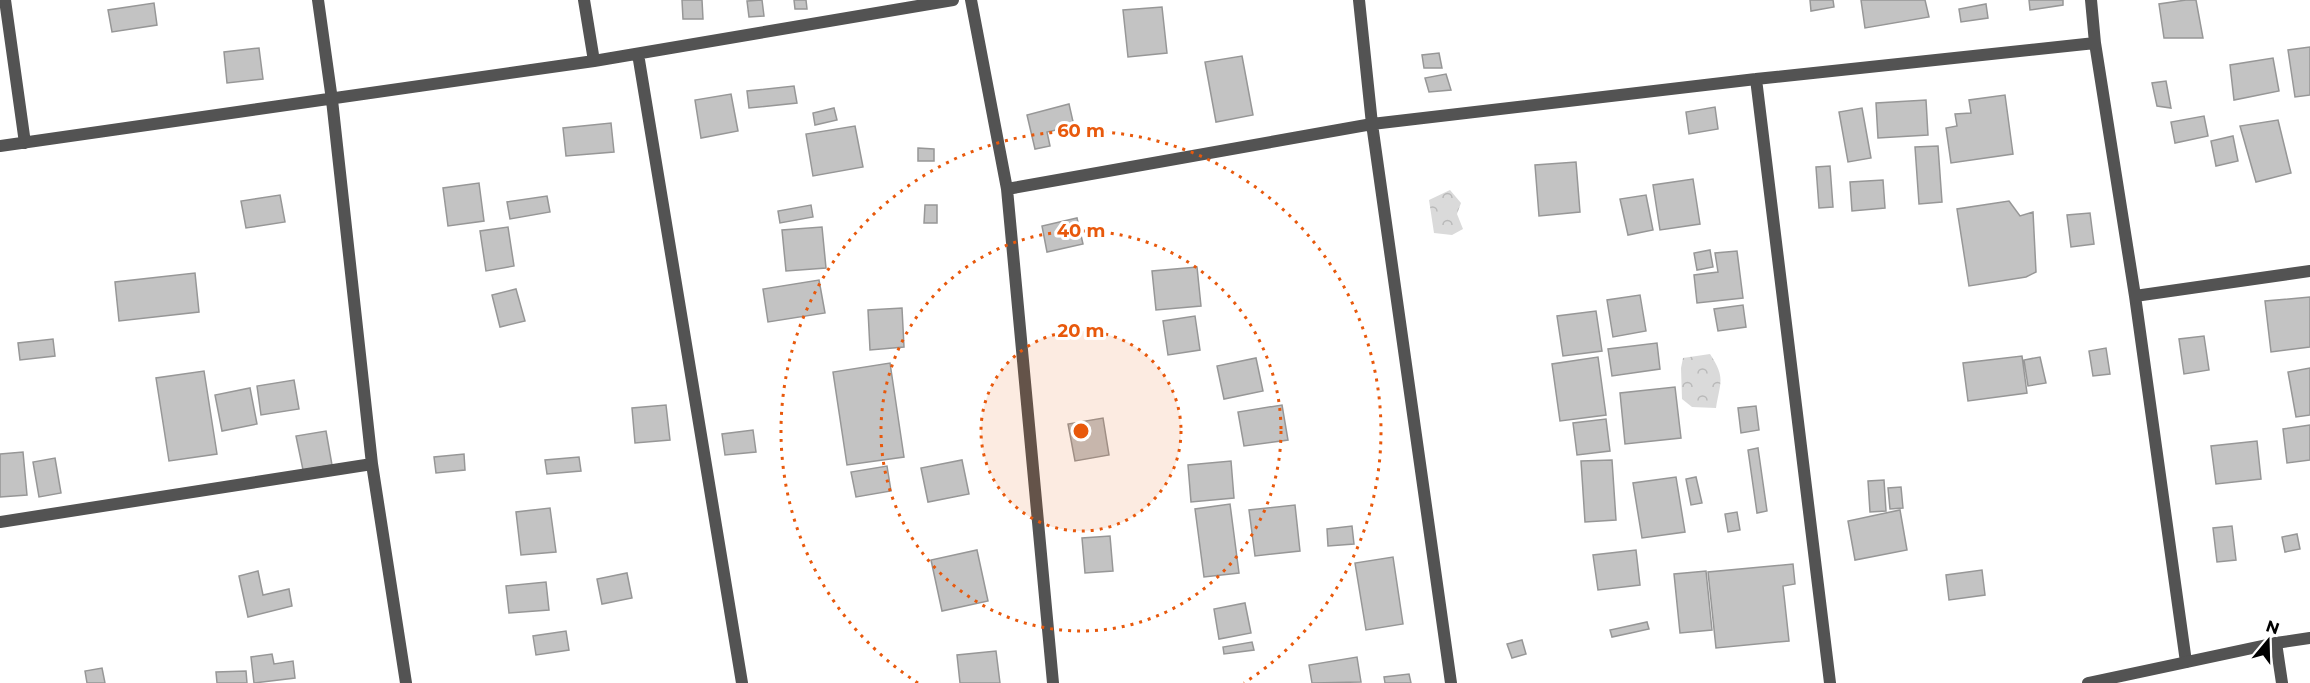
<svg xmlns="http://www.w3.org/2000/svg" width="2310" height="683" viewBox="0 0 2310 683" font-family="Montserrat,sans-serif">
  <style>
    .forest { fill: url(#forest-crowns) }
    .building { fill: #c3c3c3; stroke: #979797; stroke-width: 1.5 }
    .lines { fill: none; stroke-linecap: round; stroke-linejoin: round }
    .minor { stroke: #535353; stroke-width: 12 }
    .tertiary { stroke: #535353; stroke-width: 12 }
    .ring { fill: none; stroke: #e8590c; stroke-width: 3; stroke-dasharray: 3 6 }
    .centre { fill: #e8590c; stroke: #fff; stroke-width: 3 }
    .ring-label { font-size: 18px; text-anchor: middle; font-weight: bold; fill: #e8590c; stroke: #fff; stroke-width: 6; stroke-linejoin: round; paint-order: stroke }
  </style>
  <defs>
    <pattern id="forest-crowns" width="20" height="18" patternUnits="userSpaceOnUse" patternTransform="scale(1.5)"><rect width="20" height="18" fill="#dadada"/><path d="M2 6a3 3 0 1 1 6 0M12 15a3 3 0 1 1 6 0" fill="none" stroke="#b9b9b9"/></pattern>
  </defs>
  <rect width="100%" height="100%" fill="#fff"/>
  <path class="forest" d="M1450,190L1461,203L1457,214L1463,229L1452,235L1434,233L1429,200Z
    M1710,354C1726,378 1720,382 1716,408L1692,407L1682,399L1681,368L1683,358Z"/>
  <path class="building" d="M682,0H702L703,19H683Z
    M762,0L764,16L749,17L747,1Z
    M794,0H806L807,9H795Z
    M1810,0H1833L1834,7L1811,11Z
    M1861,0H1925L1929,17L1865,28Z
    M2029,0H2063V5L2030,10Z
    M2186,0H2196L2203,38H2164L2159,4Z
    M154,3L157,25L112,32L108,10Z
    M1986,4L1988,18L1961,22L1959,9Z
    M1162,7L1167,53L1128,57L1123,10Z
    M2310,47V95L2295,97L2288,50Z
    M259,48L263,79L227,83L224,52Z
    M1439,53L1442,68H1424L1422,55Z
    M1242,56L1253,115L1216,122L1205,62Z
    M2273,58L2279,91L2234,100L2230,65Z
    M1446,74L1451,90L1429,92L1425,78Z
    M2166,81L2171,108L2157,106L2152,83Z
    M794,86L797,103L749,108L747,91Z
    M731,94L738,131L701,138L695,100Z
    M2005,95L2013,154L1951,163L1946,128L1957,126L1955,114L1971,113L1969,100Z
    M1926,100L1928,135L1878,138L1876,103Z
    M1069,104L1074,126L1047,132L1050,146L1035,149L1027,115Z
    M1715,107L1718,129L1689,134L1686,112Z
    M834,108L837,120L815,125L813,113Z
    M1862,108L1871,158L1848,162L1839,112Z
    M2204,116L2208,136L2175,143L2171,122Z
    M2278,120L2291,173L2256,182L2240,126Z
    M611,123L614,152L566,156L563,128Z
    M855,126L863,167L813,176L806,134Z
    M2233,136L2238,161L2216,166L2211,141Z
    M1938,146L1942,202L1919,204L1915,147Z
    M918,148L934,149V161H918Z
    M1576,162L1580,212L1539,216L1535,165Z
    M1830,166L1833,207L1819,208L1816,167Z
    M1693,179L1700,224L1660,230L1653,185Z
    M1883,180L1885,208L1852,211L1850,182Z
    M479,183L484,221L448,226L443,188Z
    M280,195L285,222L246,228L241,201Z
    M1646,195L1653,230L1628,235L1620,199Z
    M547,196L550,212L510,219L507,202Z
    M2009,201L2020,216L2033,212L2036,272L2026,277L1969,286L1957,209Z
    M811,205L813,217L780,223L778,211Z
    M925,205H937V223H924Z
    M2090,213L2094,244L2071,247L2067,215Z
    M1077,218L1083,244L1047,252L1042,226Z
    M508,227L514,266L486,271L480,231Z
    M822,227L826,268L786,271L782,230Z
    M1710,250L1713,267L1697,270L1694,253Z
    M1737,251L1743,298L1697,303L1694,275L1718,272L1715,253Z
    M1197,267L1201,306L1156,310L1152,271Z
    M195,273L199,312L119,321L115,282Z
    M819,280L825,313L768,322L763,289Z
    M516,289L525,321L500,327L492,295Z
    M1640,295L1646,331L1613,337L1607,300Z
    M2310,297V347L2271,352L2265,301Z
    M1743,305L1746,327L1718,331L1714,309Z
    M902,308L904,347L870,350L868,310Z
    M1596,311L1602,351L1563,356L1557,316Z
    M1195,316L1200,350L1168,355L1163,321Z
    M2204,336L2209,370L2184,374L2179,339Z
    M53,339L55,356L20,360L18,343Z
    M1657,343L1660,369L1612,376L1608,349Z
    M2106,348L2110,374L2093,376L2089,351Z
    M2022,356L2027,393L1968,401L1963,363Z
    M1598,357L1606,415L1560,421L1552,364Z
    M2040,357L2046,383L2028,386L2024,360Z
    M1256,358L1263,391L1224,399L1217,366Z
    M890,363L904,457L847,465L833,372Z
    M2310,368V415L2296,417L2288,372Z
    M204,371L217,454L169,461L156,378Z
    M294,380L299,409L261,415L257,386Z
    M1675,387L1681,438L1625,444L1620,393Z
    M250,388L257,424L222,431L215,395Z
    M666,405L670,440L635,443L632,408Z
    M1282,405L1288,440L1244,446L1238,412Z
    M1756,406L1759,430L1741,433L1738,408Z
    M1103,418L1109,455L1075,461L1068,424Z
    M1606,419L1610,451L1577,455L1573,423Z
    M2310,425V460L2287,463L2283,429Z
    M753,430L756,452L725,455L722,434Z
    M326,431L332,465L303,470L296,436Z
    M2257,441L2261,479L2216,484L2211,446Z
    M1758,448L1767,511L1757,513L1748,450Z
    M23,452L27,495L0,497V454Z
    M464,454L465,470L436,473L434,457Z
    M579,457L581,471L547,474L545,460Z
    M55,458L61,493L39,497L33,462Z
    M962,460L969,494L928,502L921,468Z
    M1612,460L1616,520L1585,522L1581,461Z
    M1231,461L1234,498L1191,502L1188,465Z
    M887,466L891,491L856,497L851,472Z
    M1676,477L1685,532L1642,538L1633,483Z
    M1696,477L1702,503L1691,505L1686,479Z
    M1884,480L1886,511L1870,512L1868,481Z
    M1901,487L1903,508L1890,509L1888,488Z
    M1230,504L1239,573L1204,577L1195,509Z
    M1295,505L1300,551L1255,556L1249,510Z
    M550,508L556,552L521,555L516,512Z
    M1900,510L1907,550L1855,560L1848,521Z
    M1737,512L1740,530L1728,532L1725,514Z
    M1352,526L1354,544L1328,546L1327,529Z
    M2232,526L2236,560L2217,562L2213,528Z
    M2297,534L2300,549L2285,552L2282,537Z
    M1110,536L1113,571L1085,573L1082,538Z
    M977,550L988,601L942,611L931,560Z
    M1636,550L1640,585L1598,590L1593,555Z
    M1393,557L1403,624L1366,630L1355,563Z
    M1793,564L1795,584L1783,586L1789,641L1716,648L1708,572Z
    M1982,570L1985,595L1949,600L1946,575Z
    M258,571L263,595L289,589L292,606L248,617L239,576Z
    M1706,571L1712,630L1680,633L1674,574Z
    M627,573L632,598L602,604L597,579Z
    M546,582L549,610L509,613L506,586Z
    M1245,603L1251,633L1219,639L1214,609Z
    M1647,622L1649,629L1612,637L1610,630Z
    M566,631L569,650L536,655L533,636Z
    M1522,640L1526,654L1512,658L1507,644Z
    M1252,642L1254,650L1224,654L1223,647Z
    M996,651L1000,683H960L957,655Z
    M272,654L274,664L293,661L295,678L254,683L251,657Z
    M1357,657L1361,682L1312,683L1309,665Z
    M102,668L105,683H87L85,671Z
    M246,671L247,683H217L216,672Z
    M1409,674L1411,683H1385L1384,677Z"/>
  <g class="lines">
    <path class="minor" d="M5,0L25,143
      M318,0L332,100L372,464L406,683
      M584,0L594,61
      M971,0L1007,189L1053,683
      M1359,0L1372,124L1451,683
      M2091,0L2095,43L2135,296L2186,662
      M638,54L742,683
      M1756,79L1830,683
      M0,146L594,61L953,0
      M1007,189L1372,124L1756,79L2095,43
      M2135,296L2310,271
      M0,522L372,464
      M2276,643L2282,683"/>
    <path class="tertiary" d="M2088,683L2276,643L2310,638"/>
  </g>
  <circle cx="1081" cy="431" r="100" fill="#e8590c" fill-opacity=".12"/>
  <g class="ring">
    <circle cx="1081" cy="431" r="100"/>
    <circle cx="1081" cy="431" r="200"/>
    <path d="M918 683A300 300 0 1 1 1244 683"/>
  </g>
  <circle cx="1081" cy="431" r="9" class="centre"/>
  <g class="ring-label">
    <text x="1081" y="137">60 m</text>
    <text x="1081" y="237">40 m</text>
    <text x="1081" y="337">20 m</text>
  </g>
  <g transform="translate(2268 641) rotate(19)" stroke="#ffffff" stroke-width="4.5" paint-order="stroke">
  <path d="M0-4.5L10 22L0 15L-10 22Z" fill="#000000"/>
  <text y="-9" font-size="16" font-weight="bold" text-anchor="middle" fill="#000000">N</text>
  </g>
</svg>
